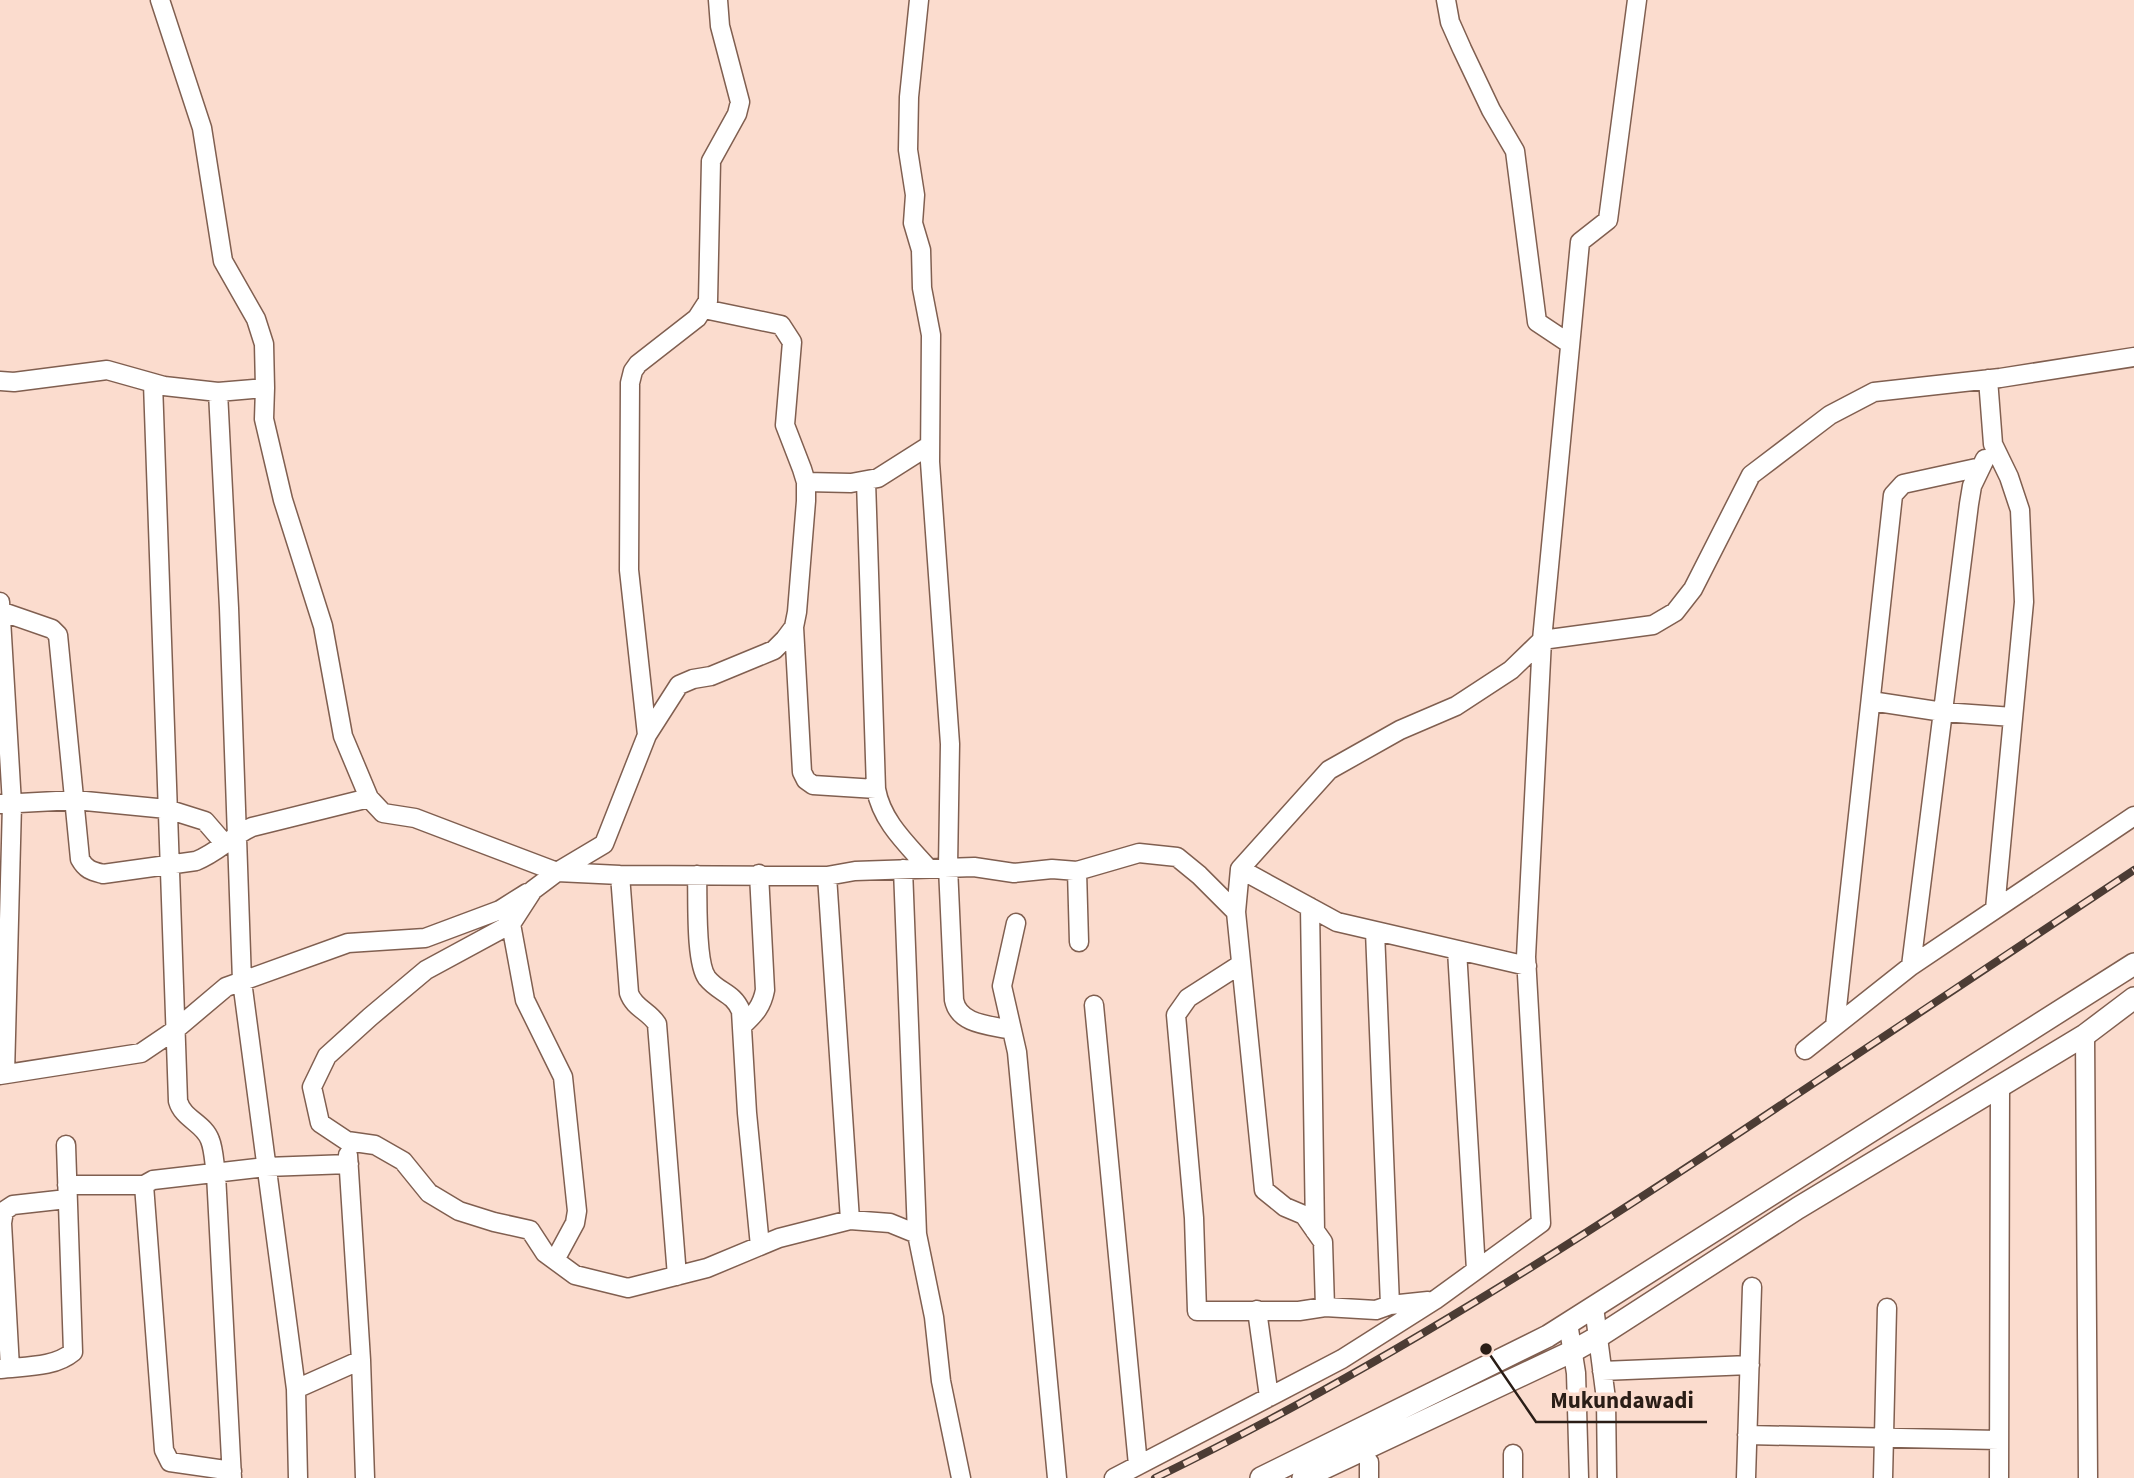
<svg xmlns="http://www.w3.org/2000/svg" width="2134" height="1478" viewBox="0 0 2134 1478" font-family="'Source Sans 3',sans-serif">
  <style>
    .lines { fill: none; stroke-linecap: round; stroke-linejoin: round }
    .minor-casing { stroke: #805f50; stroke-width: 21 }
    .tertiary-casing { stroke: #805f50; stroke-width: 24 }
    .minor { stroke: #fff; stroke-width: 18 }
    .tertiary { stroke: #fff; stroke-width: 21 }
    .rail-casing { stroke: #4c3c34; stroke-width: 8 }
    .rail { stroke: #fbdcce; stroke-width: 5; stroke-dasharray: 16; stroke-linecap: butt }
    .leader { fill: none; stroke: #2a1d16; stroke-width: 2.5 }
    .callout-dot { fill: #2a1d16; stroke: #fbdcce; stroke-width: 2.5 }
    .callout-label { font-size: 23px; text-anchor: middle; font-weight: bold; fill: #2a1d16; stroke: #fbdcce; stroke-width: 7; stroke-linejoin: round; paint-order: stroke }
  </style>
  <rect width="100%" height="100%" fill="#fbdcce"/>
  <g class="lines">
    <defs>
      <path id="minor" d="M160,0L202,128L223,261L256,319L264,344L265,388L218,392L229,608L242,981L296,1389
        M919,0L909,97L908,150L915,195L913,223L921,250L922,288L931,335L930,462L950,744L948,867L954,1000C959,1025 990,1025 1012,1030
        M1446,0L1450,22L1462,49L1491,110L1515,151L1537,322L1570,344
        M704,309L781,325L792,342L785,425L802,469L806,482V501L797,612L794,627L785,639L774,650L711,676L693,679L679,685L647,735L604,844L557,872L533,890L511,924L426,970L370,1017L327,1056L312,1087L320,1123L347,1141L375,1145L403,1161L429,1193L459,1211L494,1222L530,1230L545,1253L575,1275L628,1288L707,1268L779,1238L850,1220L890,1223L917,1234
        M1988,379L1993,444L2009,477L2020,510L2024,602L1995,909
        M0,381L14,382L107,370L164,386L218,392
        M153,383L178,1101C183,1119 204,1123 210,1140C214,1150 214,1163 216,1174L232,1478
        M265,388L264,419L283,500L323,626L343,736L369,798L383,813L415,818L557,872L620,875L827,876L855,871L974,867L1014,873L1052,869L1077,871L1139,853L1177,857L1199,875L1236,912
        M866,481L876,789C882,822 907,844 928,868
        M806,482L851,483L878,478L930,445
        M0,602L12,804L5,1074
        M0,611L52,629L58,635L80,859C86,870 92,871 103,874L196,861C217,853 232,836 252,827L369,798
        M794,627L802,772L806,780L813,785L876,789
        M1871,701L1943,712L2013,717
        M647,735L629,570L630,383L633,371L638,364L697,318L708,301L711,161L737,114L740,102L720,26L718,0
        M0,804L75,800L167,809L205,821L224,843
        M903,869L917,1234L934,1317L941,1381L961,1478
        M1240,869L1337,922L1527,966
        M1077,871L1079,942
        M620,875L629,993C634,1008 649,1011 657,1024L677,1276
        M697,875C698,898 695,962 707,978C719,993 733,992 741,1011L747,1113L760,1246
        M827,876L850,1220
        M1310,907L1315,1231
        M1016,923L1002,986L1017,1052L1057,1478
        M511,924L525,1000L563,1077L577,1211L575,1223L555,1260
        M1375,931L1390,1305
        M1457,950L1476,1270
        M1241,964L1188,998L1176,1015L1194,1218L1197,1311H1299L1325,1307L1376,1310L1390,1305L1428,1301
        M1911,966L1969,504L1972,486L1985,459
        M1094,1005L1138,1465
        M743,1025C755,1014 762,1006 765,990L759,874
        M1835,1026L1893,495L1903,484L1981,467
        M2085,1035L2088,1478
        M1805,1050L1911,966L2134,816
        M0,1075L141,1053L175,1030L226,987L348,943L425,938L500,910L527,893
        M348,1155L361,1360L365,1478
        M67,1185H144
        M1325,1307L1323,1242L1304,1215L1285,1207L1264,1190L1236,912L1240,869L1329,770L1400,730L1456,706L1511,670L1542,640L1580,242L1608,220L1637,0
        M1594,1307L1606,1399L1607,1478
        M1257,1310L1269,1397
        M1568,1323L1576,1373L1579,1478
        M10,1368L2,1223L4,1211L13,1205L67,1199
        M0,1369C24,1366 54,1368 73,1352L66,1145
        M1602,1371L1750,1365
        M1747,1435L1999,1440
        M232,1471L170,1462L164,1450L144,1185L153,1180L266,1167L349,1164
        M298,1478L296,1389L361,1360
        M1114,1478L1342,1359L1435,1300L1541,1223L1526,957L1542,640L1653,625L1675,612L1693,589L1751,475L1830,415L1874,392L2000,378L2134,357
        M1369,1478V1462
        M1513,1478V1454
        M1746,1478L1752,1287
        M1883,1478L1887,1308
        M1999,1478L2000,1088"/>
      <path id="tertiary" d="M1261,1478L1548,1336L2134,964
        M1303,1478L1573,1351L1598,1337L1798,1208L2085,1035L2134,998"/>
    </defs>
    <use href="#minor" class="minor-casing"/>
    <use href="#tertiary" class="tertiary-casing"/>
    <use href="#minor" class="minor"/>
    <use href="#tertiary" class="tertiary"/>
    <defs>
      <path id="rail" d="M1155,1478C1376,1371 1582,1238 1787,1101C1902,1024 2018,947 2134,870"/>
    </defs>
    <use href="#rail" class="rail-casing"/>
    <use href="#rail" class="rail"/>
  </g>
  <path class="leader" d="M1486 1349L1536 1422H1707"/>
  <circle class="callout-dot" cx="1486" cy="1349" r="7"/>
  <g class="callout-label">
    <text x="1622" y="1408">Mukundawadi</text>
  </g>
</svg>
